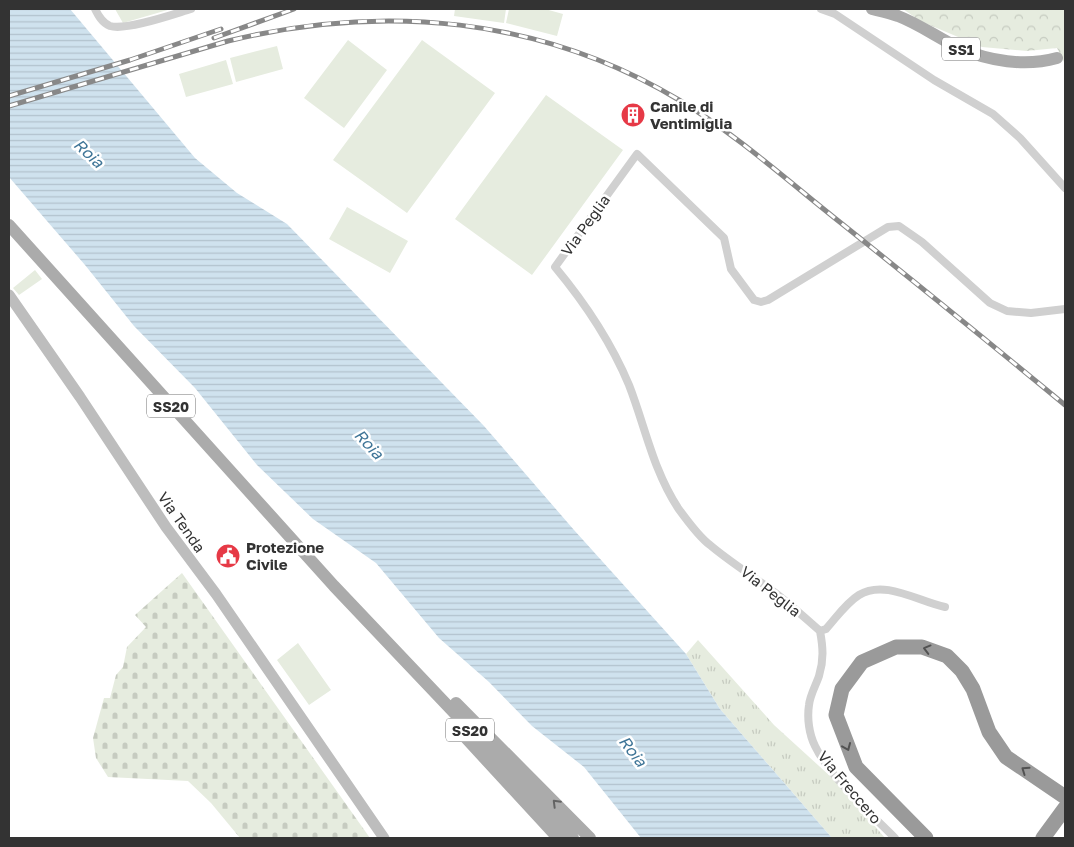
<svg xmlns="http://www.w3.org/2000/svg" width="1074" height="847" viewBox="0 0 1074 847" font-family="'Golos Text',sans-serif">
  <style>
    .grass { fill: url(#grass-tufts) }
    .forest { fill: url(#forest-crowns) }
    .cemetery { fill: url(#cemetery-stones) }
    .green { fill: #e6ecdf }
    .water { fill: url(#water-rules) }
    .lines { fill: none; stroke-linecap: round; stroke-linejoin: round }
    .minor { stroke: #d0d0d0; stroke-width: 8 }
    .secondary { stroke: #bdbdbd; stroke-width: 11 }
    .primary { stroke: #ababab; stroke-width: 12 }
    .motorway { stroke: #9a9a9a; stroke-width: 15 }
    .rail-casing { stroke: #888; stroke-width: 5 }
    .rail { stroke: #fff; stroke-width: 3; stroke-dasharray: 9; stroke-linecap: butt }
    .oneway { stroke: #525252 }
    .oneway2 { stroke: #636363 }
    .labels { text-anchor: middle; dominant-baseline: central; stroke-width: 5; stroke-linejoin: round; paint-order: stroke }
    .shield { fill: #fff; stroke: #707070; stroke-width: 1 }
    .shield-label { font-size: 14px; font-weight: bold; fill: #333 }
    .poi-label { font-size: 15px; font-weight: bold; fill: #333; stroke: #fff; text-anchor: start }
    .street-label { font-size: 15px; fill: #333; stroke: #fff }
    .water-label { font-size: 16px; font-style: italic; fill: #3f7597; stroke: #fff }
  </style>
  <defs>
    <pattern id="grass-tufts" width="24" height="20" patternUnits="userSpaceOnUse" patternTransform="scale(1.25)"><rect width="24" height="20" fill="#e6ecdf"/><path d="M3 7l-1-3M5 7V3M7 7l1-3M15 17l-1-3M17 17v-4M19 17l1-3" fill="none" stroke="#c6cbc0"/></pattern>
    <pattern id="forest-crowns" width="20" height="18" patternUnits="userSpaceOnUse" patternTransform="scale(1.25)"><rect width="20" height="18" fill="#e6ecdf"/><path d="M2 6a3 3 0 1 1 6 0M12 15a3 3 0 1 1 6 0" fill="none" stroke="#c6cbc0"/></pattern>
    <pattern id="cemetery-stones" width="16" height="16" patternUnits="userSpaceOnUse" patternTransform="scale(1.25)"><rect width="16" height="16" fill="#e6ecdf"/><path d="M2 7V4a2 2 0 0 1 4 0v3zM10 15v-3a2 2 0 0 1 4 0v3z" fill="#c6cbc0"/></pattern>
    <pattern id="water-rules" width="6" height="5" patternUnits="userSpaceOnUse" patternTransform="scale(1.25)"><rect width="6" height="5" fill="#cfe2ee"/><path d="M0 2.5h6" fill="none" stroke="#b2c2cd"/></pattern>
  </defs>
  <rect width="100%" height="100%" fill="#fff"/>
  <path class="grass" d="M698,640L774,725L841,786L885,838H832L720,709L686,654Z"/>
  <path class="forest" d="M903,9H1065V64L1057,48L1027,51L982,47L920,21Z"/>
  <path class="cemetery" d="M182,573L370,838H240L211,803L188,781L108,777L96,758L93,738L104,698H110L116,675L123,667L127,647L146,627L135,615Z"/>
  <path class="green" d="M115,9H171L123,23Z
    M455,9H506L504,23L454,16Z
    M509,9H545L563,14L557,36L506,23Z
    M348,40L387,70L344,128L304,98Z
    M422,40L495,93L407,213L333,160Z
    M277,46L283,69L236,82L230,58Z
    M226,60L233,84L186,97L179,74Z
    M546,95L623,150L532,275L455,219Z
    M347,207L408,241L390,273L329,239Z
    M35,270L42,279L19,295L13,288Z
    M298,643L331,690L309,705L277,660Z"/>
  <path class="water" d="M9,9H70L195,158L237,193L287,224L484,426L574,530L686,654L720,709L832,838H641L584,767L532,726L489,682L439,638L376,563L313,519L257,465L195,388L134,326L85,265L9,177Z"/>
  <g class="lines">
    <path class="minor" d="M95,9C98,15 102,23 110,26C126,31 174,14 191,9
      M821,9L835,14L934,80L993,114L1020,138L1065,188
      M820,631L826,629C836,618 846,603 859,595C885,579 919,602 945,607
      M895,838C870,813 830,777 815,746C809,734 807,718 809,705C810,695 816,685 819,676C824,660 823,647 820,631C805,618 790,604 774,592C753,576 730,562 710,545C699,537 686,519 678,508C653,470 645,426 629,385C611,342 585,303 555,267L637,154L724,238L731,269L754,300L761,302L768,300L888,227L899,226L922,242L990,303L1007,311L1031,313L1065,309"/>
    <path class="secondary" d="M9,295L80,397L166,527L216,594L384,838"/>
    <path class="primary" d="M872,9C880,11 889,13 898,16C919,24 938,38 959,48C989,61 1025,67 1057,58
      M9,225L334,586L573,838
      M456,703L590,838
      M465,737L558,838"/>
    <path class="motorway" d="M926,838L856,767L836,715L842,689L862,662L896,647H922L947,656L962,671L973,689L989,732L1006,757L1065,797
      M1043,838L1065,808"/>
    <defs>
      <path id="rail" d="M214,38L294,9
        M9,96L130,60L221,29
        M9,106L228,41C383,3 541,17 679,100C737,135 788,181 841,223C916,283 991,344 1065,405"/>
    </defs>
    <use href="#rail" class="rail-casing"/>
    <use href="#rail" class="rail"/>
  </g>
  <defs><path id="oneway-chevron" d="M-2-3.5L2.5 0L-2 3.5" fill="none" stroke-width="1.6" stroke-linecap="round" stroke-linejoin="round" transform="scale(1.25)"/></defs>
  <g class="oneway">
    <use href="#oneway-chevron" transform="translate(927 649) rotate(-165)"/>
    <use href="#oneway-chevron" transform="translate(847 747) rotate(67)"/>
    <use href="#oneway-chevron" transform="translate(1025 770) rotate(-145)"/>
  </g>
  <use class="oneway2" href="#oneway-chevron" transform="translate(556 803) rotate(-135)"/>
  <defs>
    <symbol id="building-disc" viewBox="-11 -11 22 22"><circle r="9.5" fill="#e63946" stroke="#fff"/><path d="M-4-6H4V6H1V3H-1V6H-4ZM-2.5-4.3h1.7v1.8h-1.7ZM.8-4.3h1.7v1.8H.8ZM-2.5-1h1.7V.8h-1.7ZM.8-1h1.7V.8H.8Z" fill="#fff"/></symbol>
    <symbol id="civic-disc" viewBox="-11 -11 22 22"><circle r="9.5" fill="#e63946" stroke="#fff"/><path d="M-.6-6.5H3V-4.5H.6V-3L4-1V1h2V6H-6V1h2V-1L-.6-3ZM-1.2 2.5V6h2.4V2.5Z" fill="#fff"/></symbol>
  </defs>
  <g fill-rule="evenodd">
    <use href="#building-disc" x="619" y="101" width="28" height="28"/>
    <use href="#civic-disc" x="214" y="542" width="28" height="28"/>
  </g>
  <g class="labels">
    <g class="shield">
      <rect x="942" y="37.5" width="38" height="23" rx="4"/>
      <rect x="147" y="394.5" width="48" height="23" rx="4"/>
      <rect x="446" y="718.5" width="48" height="23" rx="4"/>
    </g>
    <g class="shield-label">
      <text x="961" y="49">SS1</text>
      <text x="171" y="406">SS20</text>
      <text x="470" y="730">SS20</text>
    </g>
    <g class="poi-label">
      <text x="650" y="106">Canile di<tspan x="650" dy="17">Ventimiglia</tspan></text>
      <text x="246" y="547">Protezione<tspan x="246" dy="17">Civile</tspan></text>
    </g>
    <g class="street-label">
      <text transform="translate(585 225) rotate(-54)">Via Peglia</text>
      <text transform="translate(182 522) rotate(55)">Via Tenda</text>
      <text transform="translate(771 591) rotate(38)">Via Peglia</text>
      <text transform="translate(850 787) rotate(50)">Via Freccero</text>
    </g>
    <g class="water-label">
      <text transform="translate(89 153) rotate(43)">Roia</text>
      <text transform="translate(369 444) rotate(47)">Roia</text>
      <text transform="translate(633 751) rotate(53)">Roia</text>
    </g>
  </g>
  <rect width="1074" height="847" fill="none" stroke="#333333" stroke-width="20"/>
</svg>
